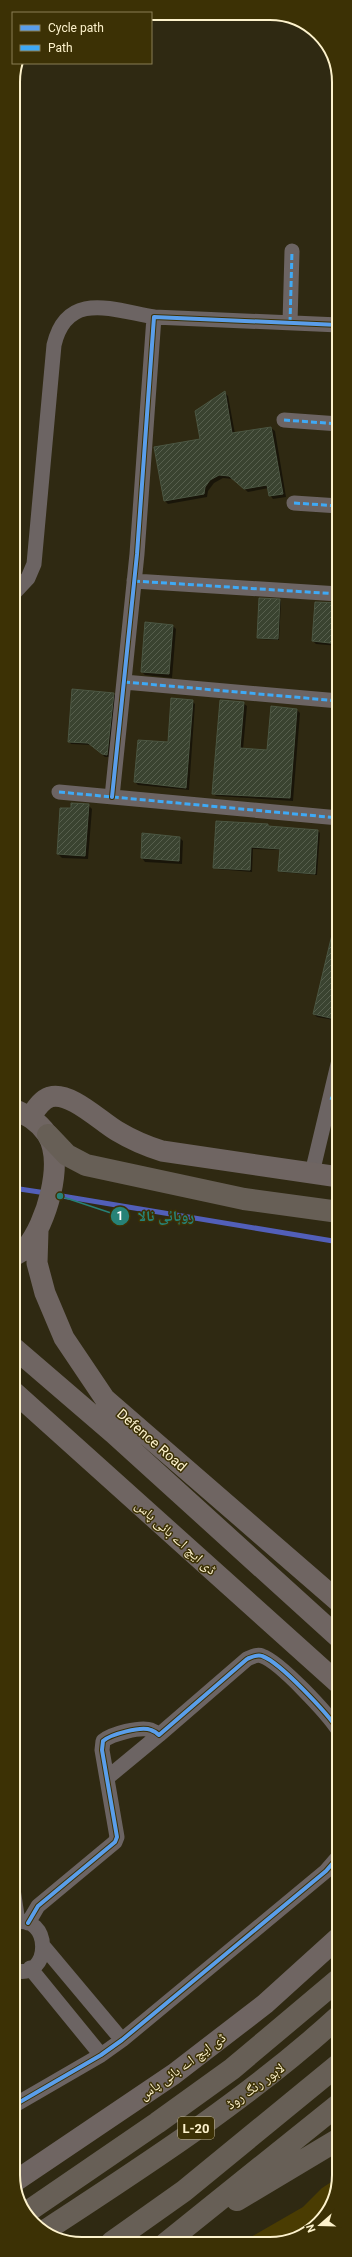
<svg xmlns="http://www.w3.org/2000/svg" width="352" height="2257" viewBox="0 0 352 2257" font-family="Roboto,'Noto Naskh Arabic',sans-serif">
  <style>
    .park { fill: #4a3c02 }
    .shadow { fill: #0007 }
    .lines { fill: none; stroke-linecap: round; stroke-linejoin: round }
    .stream { stroke: #525fb9; stroke-width: 5 }
    .building { fill: url(#building-hatch); stroke: #4b5642 }
    .street { stroke: #6c6463; stroke-width: 15 }
    .secondary { stroke: #6f6562; stroke-width: 21 }
    .highway { stroke: #675f56; stroke-width: 22 }
    .quiet { stroke: #3fa9f5; stroke-width: 3; stroke-dasharray: 6 3; stroke-linecap: butt }
    .cycleway-casing { stroke: #3c3105; stroke-width: 6 }
    .cycleway { stroke: #5a9eea; stroke-width: 4 }
    .labels { text-anchor: middle; dominant-baseline: central; stroke-width: 3; stroke-linejoin: round; paint-order: stroke }
    .shield { fill: #3c3105; stroke: #c3b890; stroke-width: 1 }
    .shield-label { font-size: 13px; font-weight: bold; fill: #fdf2cc }
    .street-label { font-size: 14px; fill: #fdf2cc; stroke: #3c3105 }
    .rim { fill: none; stroke: #fdf2cc; stroke-width: 2 }
    .leader { fill: none; stroke: #278277; stroke-width: 1.5 }
    .callout-dot { fill: #278277; stroke: #3c3105; stroke-width: 1.5 }
    .mark-label { font-size: 12px; text-anchor: middle; font-weight: bold; fill: #fff }
    .callout-label { font-size: 15px; text-anchor: middle; font-weight: bold; fill: #278277; stroke: #3c3105; stroke-width: 3; stroke-linejoin: round; paint-order: stroke }
  </style>
  <defs>
    <pattern id="building-hatch" width="6" height="6" patternUnits="userSpaceOnUse"><rect width="6" height="6" fill="#3a4330"/><path d="M-1 1l2-2M0 6l6-6M5 7l2-2" fill="none" stroke="#575f4d"/></pattern>
  </defs>
  <rect width="100%" height="100%" fill="#2f2912"/>
  <path class="park" d="M339,2177L334,2201L319,2224L274,2244H251V2237L303,2207L322,2188Z"/>
  <path class="shadow" d="M225,393L228,396L235,434L271,428L275,431L286,497L273,499L270,495L269,488L248,492L233,479L223,478L214,483L208,491L207,497L168,504L164,500L201,440Z
    M280,600L281,602L279,640L259,639L258,637Z
    M339,604V646L316,644L313,641Z
    M173,626L176,629L172,678L145,675L142,672Z
    M113,694L116,696L109,757H105L92,745L71,744L69,741Z
    M192,701L195,704L189,790L138,785L135,782L168,744Z
    M243,703L247,706L243,749L268,751L297,710L300,713L293,801L216,796L213,793Z
    M88,805L92,809L88,859L62,858L58,854L72,810Z
    M268,825L270,827L318,831L320,833L317,875L281,872L279,870L281,850L253,849L252,872L217,869L214,867Z
    M180,838L183,841L182,864L145,862L142,858Z
    M337,883L339,884V1021L317,1017L314,1014L329,952Z"/>
  <g class="lines">
    <path class="stream" d="M13,1188L46,1193
      M56,1195L339,1242"/>
  </g>
  <path class="building" d="M225,391L232,433L271,427L283,494L269,496L267,485L244,489L229,476L219,475L210,480L205,487L204,494L164,501L154,447L200,439L195,411Z
    M259,598L280,599L278,639L257,638Z
    M315,602L339,603V644L312,641Z
    M145,622L173,625L169,674L141,672Z
    M72,689L114,693L107,755L102,754L88,743L68,742Z
    M171,698L193,700L186,788L134,782L138,740L168,742Z
    M220,700L244,702L240,748L267,750L271,706L297,709L290,798L212,794Z
    M71,803L89,804L85,856L57,854L60,808H71Z
    M216,821L268,824V826L318,830L315,874L278,871L280,849L251,847L250,870L213,868Z
    M142,833L180,837L179,861L141,858Z
    M334,926L339,927V1020L313,1014Z"/>
  <g class="lines">
    <path class="street" d="M290,323L292,251
      M284,420L339,424
      M294,503L339,506
      M134,581L339,594
      M13,594L28,578L34,564L54,345C67,290 113,310 154,317
      M124,682L339,701
      M59,792L339,818
      M112,797L137,554L154,317L339,325
      M312,1173L339,1060
      M107,1778L159,1735
      M13,1889L18,1922
      M13,1923C52,1911 53,1982 13,1970
      M28,1923L38,1906L115,1842L117,1837L102,1750L103,1741C111,1734 141,1726 151,1730C154,1731 157,1733 159,1735L247,1659C252,1657 257,1654 262,1656C280,1662 328,1714 339,1731
      M44,1947L122,2040
      M30,1968L101,2055
      M13,2106L101,2055L122,2040L326,1871L339,1856"/>
    <path class="secondary" d="M13,1109C27,1115 38,1121 47,1134C65,1163 46,1224 26,1248C23,1251 17,1254 13,1256
      M31,1116C36,1109 41,1100 50,1097C70,1091 100,1121 117,1131C132,1140 146,1146 162,1151L339,1177
      M38,1231L37,1263L45,1293L64,1338L105,1399L339,1602
      M13,1347L113,1433L339,1638
      M13,1391L339,1684
      M14,2182L174,2074L265,2004L339,1937"/>
    <path class="highway" d="M48,1135L67,1155L86,1165L244,1199L339,1212
      M237,2200L339,2139
      M27,2212L157,2123L232,2069L339,1979
      M46,2230C147,2164 249,2098 339,2016
      M112,2242L184,2191L339,2064
      M166,2243L339,2104"/>
    <path class="quiet" d="M290,323L292,251
      M284,420L339,424
      M294,503L339,506
      M134,581L339,594
      M124,682L339,701
      M59,792L339,818
      M330,1098L339,1100"/>
    <defs>
      <path id="cycleway" d="M112,797L137,554L154,317L339,325
        M28,1923L38,1906L115,1842L117,1837L102,1750L103,1741C111,1734 141,1726 151,1730C154,1731 157,1733 159,1735L247,1659C252,1657 257,1654 262,1656C280,1662 328,1714 339,1731
        M13,2106L101,2055L122,2040L326,1871L339,1856"/>
    </defs>
    <use href="#cycleway" class="cycleway-casing"/>
    <use href="#cycleway" class="cycleway"/>
  </g>
  <g class="labels">
    <rect class="shield" x="178" y="2117" width="36" height="22" rx="3"/>
    <g class="shield-label">
      <text x="196" y="2128">L-20</text>
    </g>
    <g class="street-label">
      <text transform="translate(152 1440) rotate(41)">Defence Road</text>
      <text transform="translate(176 1537) rotate(42)">ڈی ایچ اے بائی پاس</text>
      <text transform="translate(182 2066) rotate(-36)">ڈی ایچ اے بائی پاس</text>
      <text transform="translate(255 2086) rotate(-36)">لاہور رنگ روڈ</text>
    </g>
  </g>
  <path d="M0 0H352V2257H0ZM82 20H270A62 62 0 0 1 332 82V2175A62 62 0 0 1 270 2237H82A62 62 0 0 1 20 2175V82A62 62 0 0 1 82 20Z" fill="#3c3105" fill-rule="evenodd"/>
  <path class="rim" d="M82 20H270A62 62 0 0 1 332 82V2175A62 62 0 0 1 270 2237H82A62 62 0 0 1 20 2175V82A62 62 0 0 1 82 20Z"/>
  <path class="leader" d="M60 1196L120 1216"/>
  <g class="callout-dot">
    <circle cx="60" cy="1196" r="4"/>
    <circle cx="120" cy="1216" r="10"/>
  </g>
  <g class="mark-label">
    <text x="120" y="1220">1</text>
  </g>
  <g class="callout-label">
    <text x="166" y="1221">روہائی نالا</text>
  </g>
  <rect x="12" y="12" width="140" height="52" fill="#3c3105" stroke="#897e55"/>
  <rect x="20" y="25" width="20" height="6" fill="#5a9eea" stroke="#897e55"/>
  <text x="48" y="32" font-size="12" fill="#fdf2cc">Cycle path</text>
  <rect x="20" y="45" width="20" height="6" fill="#3fa9f5" stroke="#897e55"/>
  <text x="48" y="52" font-size="12" fill="#fdf2cc">Path</text>
  <g transform="translate(320 2225) rotate(250)" stroke="#3c3105" stroke-width="3" paint-order="stroke">
  <path d="M0-3L7 15L0 10L-7 15Z" fill="#fdf2cc"/>
  <text y="-6" font-size="11" font-weight="bold" text-anchor="middle" fill="#fdf2cc">N</text>
  </g>
</svg>
